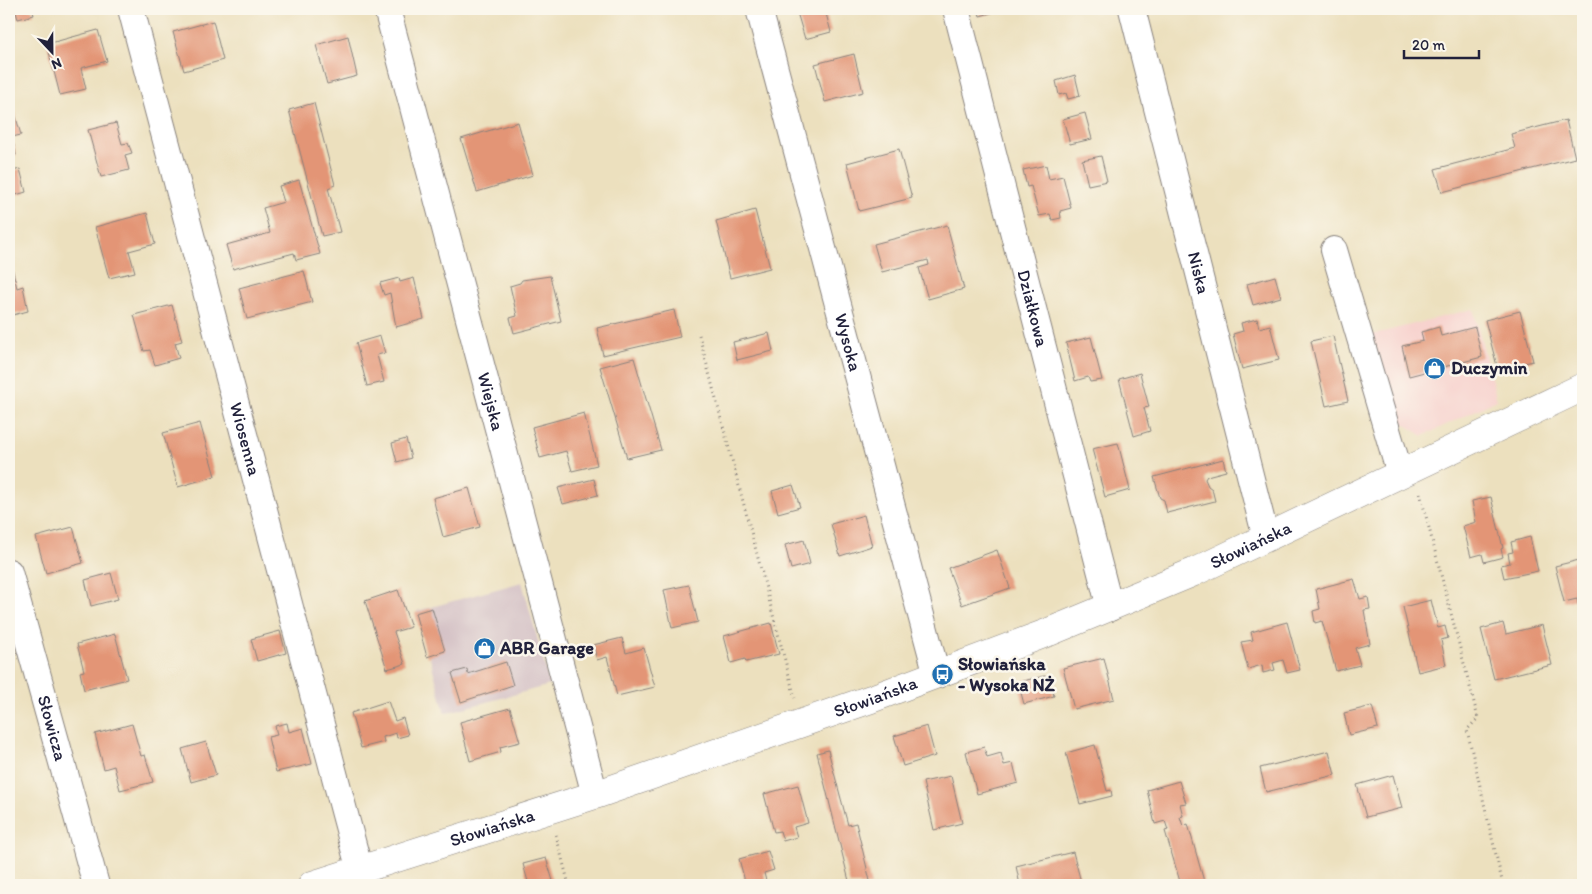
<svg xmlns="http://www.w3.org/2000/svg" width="1592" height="894" viewBox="0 0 1592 894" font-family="Itim,sans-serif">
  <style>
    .built { fill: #f7d0cc }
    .industrial { fill: #d2bec3 }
    .building { fill: #e39576 }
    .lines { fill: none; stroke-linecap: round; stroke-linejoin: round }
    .minor-casing { stroke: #87817c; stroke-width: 28 }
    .tertiary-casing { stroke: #87817c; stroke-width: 29 }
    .path { stroke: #87817c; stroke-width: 3; stroke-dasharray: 1 4; stroke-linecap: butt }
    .minor { stroke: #fff; stroke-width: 26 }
    .tertiary { stroke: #fff; stroke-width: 28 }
    .labels { text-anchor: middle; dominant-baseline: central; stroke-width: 5; stroke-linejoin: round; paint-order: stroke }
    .street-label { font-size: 18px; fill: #22223b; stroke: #fbf7ec }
    .poi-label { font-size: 18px; font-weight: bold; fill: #22223b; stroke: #fbf7ec; text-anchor: start }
  </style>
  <rect width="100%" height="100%" fill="#fbf7ec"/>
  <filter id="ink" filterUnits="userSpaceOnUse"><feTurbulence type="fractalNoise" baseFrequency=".02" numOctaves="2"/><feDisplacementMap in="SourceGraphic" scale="10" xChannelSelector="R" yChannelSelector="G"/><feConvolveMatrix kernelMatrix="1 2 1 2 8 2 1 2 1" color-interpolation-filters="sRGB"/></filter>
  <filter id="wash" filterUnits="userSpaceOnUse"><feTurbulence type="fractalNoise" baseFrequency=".0096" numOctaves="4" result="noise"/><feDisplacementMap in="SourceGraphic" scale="20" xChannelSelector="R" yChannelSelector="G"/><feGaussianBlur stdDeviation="1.12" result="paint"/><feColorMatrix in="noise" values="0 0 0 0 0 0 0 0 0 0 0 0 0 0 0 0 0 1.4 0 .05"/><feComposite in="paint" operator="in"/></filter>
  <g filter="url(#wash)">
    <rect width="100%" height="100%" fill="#ece0be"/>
    <path class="built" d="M1473,309L1497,400L1423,436L1395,418L1371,335Z"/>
    <path class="industrial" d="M522,582L550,685L445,713L417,611Z"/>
    <g id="blocks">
      <path class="building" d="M15,9H32L34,15L18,19Z
        M796,9H829L825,10L831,32L805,39Z
        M978,9H1006L980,16Z
        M213,21L223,60L184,71L173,32Z
        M98,30L107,61L81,68L86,89L60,95L47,44Z
        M348,36L357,76L327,84L316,45Z
        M854,54L863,92L825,102L815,64Z
        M1075,75L1080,96L1068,99L1066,93L1059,95L1056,81Z
        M9,93L21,135L12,137L16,155L9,157Z
        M314,103L335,185L328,188L340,232L322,236L289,110Z
        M1085,113L1092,139L1070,144L1063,119Z
        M1566,120L1575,158L1442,192L1435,169L1515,148L1511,134Z
        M518,122L533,175L477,192L461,139Z
        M116,123L122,144L128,143L132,153L125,155L129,170L101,177L88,130Z
        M899,149L912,198L859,211L847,163Z
        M1101,156L1107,181L1088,185L1082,160Z
        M1046,165L1049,179L1063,176L1071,208L1060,211L1061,218L1052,220L1050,214L1039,216L1031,186L1027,187L1023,170Z
        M20,169L26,192L9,197V172Z
        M299,180L320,254L296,260L294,253L233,269L226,245L270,233L263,208L284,202L279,186Z
        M755,210L770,268L730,278L716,221Z
        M147,213L155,244L129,251L135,272L109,278L95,227Z
        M947,225L964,289L928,299L919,268L929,265L928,260L882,272L874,244Z
        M9,255L17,288L23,286L28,311L9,316Z
        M304,271L312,302L247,319L239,288Z
        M550,276L561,321L514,333L510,318L517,316L510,286L520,283L522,280Z
        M1275,276L1281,297L1253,305L1247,284Z
        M399,278L400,282L414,278L424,319L396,327L390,293L384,295L380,283Z
        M172,305L182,341L175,343L179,358L155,365L150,350L144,351L134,315Z
        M674,310L680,337L603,355L597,328Z
        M1520,311L1533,361L1498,370L1485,320Z
        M1257,319L1259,328L1270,325L1279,360L1242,369L1233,334L1243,331L1241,323Z
        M1439,327L1441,336L1475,327L1482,357L1409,376L1402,346L1423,341L1421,332Z
        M769,333L773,351L737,360L733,342Z
        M380,336L385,353L377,355L384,382L367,386L356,343Z
        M1333,336L1348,401L1326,406L1311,341Z
        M1091,337L1102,380L1090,382L1088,377L1075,381L1066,343Z
        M634,358L661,450L627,458L600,367Z
        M1140,373L1149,407L1144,408L1150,431L1134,436L1119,379Z
        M584,413L597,465L572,471L566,451L540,458L532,427Z
        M200,423L215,476L178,487L163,433Z
        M406,439L411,458L397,462L392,443Z
        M1118,443L1130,490L1105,497L1092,449Z
        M1223,459L1226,471L1207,476L1205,479L1208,486L1212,489L1215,501L1167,513L1164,500L1160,498L1154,477Z
        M594,479L598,495L563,504L558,488Z
        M793,485L800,507L778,513L772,491Z
        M469,488L480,527L443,537L433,498Z
        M1491,497L1503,548L1501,549L1503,557L1484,562L1482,554L1471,557L1463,526L1476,522L1472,501Z
        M864,515L872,546L840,556L831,524Z
        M73,527L83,563L46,573L36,537Z
        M1530,537L1538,571L1504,578L1501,565L1510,563L1508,553L1513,552L1511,542Z
        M804,540L810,564L791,569L785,545Z
        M997,550L1010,588L962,605L948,568Z
        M1583,559V611L1580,612L1577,599L1564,602L1555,566Z
        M111,573L118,599L91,606L85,580Z
        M1354,579L1360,599L1368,597L1370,609L1364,610L1370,644L1355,648L1360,665L1336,671L1322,621L1315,623L1313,611L1320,609L1316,589Z
        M689,585L698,622L672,628L664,590Z
        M398,590L411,627L394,632L405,664L387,669L365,601Z
        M1431,600L1438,628L1445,626L1448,638L1441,640L1446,665L1418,672L1403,607Z
        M432,608L445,651L427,657L415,613Z
        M1287,622L1300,670L1287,673L1283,660L1273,663L1275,670L1263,673L1262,665L1248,669L1241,642L1253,640L1251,632Z
        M771,623L779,654L746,662L745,659L731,663L724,636Z
        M1503,623L1506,634L1542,625L1552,665L1494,679L1481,629Z
        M280,631L286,653L257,661L251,639Z
        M115,634L127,679L84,690L80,672L84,671L77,644Z
        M622,638L626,653L644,648L655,687L617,696L607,657L597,660L593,645Z
        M1104,658L1114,699L1074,709L1063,668Z
        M506,662L513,685L461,702L452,673L467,669L468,674Z
        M1049,675L1054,696L1024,704L1018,682Z
        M388,701L395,721L403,718L408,735L397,738L396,733L383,737L384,742L361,748L351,713Z
        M1372,706L1378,728L1349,735L1344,713Z
        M510,708L520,742L500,747L501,752L470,761L460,722Z
        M287,723L289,732L303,728L312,764L276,772L268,737L277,735L275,726Z
        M132,724L141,756L145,755L153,782L120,790L114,766L104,769L95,734Z
        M927,726L935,756L903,766L894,736Z
        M206,742L216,775L191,782L182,749Z
        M1095,745L1107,791L1111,790L1112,796L1080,804L1066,753Z
        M984,747L987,757L1001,753L1004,765L1013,763L1018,783L977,794L966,752Z
        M828,750L848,825L856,823L871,885H850L817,753Z
        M1329,751L1335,775L1266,792L1260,768Z
        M1393,775L1402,808L1366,817L1357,785Z
        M951,776L962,823L934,830L923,782Z
        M1179,781L1186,803L1180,804L1183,816L1180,817L1183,826L1188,824L1205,885H1181L1165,831L1168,830L1165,821L1155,824L1147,790Z
        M798,785L808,823L794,827L797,837L783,841L780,831L774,832L764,794Z
        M768,851L774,870L764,873L767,885H746L739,859Z
        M1073,852L1081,882L1067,885H1020L1016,866Z
        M546,858L553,881L529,885L523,864Z"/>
    </g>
  </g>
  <g filter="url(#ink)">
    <use href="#blocks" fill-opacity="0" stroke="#87817c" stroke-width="1"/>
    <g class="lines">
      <defs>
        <g id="minor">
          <path id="s1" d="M131,9L360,871"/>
          <path id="s2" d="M387,9L595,795"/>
          <path id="s3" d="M759,9L937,675"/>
          <path id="s4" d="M956,9L1110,608"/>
          <path id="s5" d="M1132,9L1266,538"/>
          <path d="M1334,250L1400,474"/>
          <path id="s6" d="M9,572L96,885"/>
        </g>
        <g id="tertiary">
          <path id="s7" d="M312,885L595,795L871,699L1049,632L1194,572L1583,387"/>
        </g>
      </defs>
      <use href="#minor" class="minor-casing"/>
      <use href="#tertiary" class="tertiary-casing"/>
      <path class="path" d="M699,335L795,698
        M1420,493L1478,718L1467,730L1503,885
        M556,835L569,885"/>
      <use href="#minor" class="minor"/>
      <use href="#tertiary" class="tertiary"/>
    </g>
  </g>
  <defs>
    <symbol id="shop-disc" viewBox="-11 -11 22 22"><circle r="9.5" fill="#1f6fb2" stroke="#fbf7ec"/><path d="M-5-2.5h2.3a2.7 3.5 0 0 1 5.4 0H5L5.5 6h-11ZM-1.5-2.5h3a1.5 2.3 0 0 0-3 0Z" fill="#fff"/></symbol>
    <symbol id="bus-disc" viewBox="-11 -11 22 22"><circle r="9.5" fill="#1f6fb2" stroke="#fbf7ec"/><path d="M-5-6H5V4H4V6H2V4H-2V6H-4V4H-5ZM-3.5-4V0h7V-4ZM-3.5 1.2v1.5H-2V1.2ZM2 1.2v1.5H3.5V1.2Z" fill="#fff"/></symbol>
  </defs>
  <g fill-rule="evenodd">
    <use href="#shop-disc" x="1422" y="356" width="25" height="25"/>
    <use href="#shop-disc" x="472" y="636" width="25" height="25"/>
    <use href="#bus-disc" x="930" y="662" width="25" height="25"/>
  </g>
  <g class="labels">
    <g class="street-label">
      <text stroke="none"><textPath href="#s5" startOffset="272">Niska</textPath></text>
      <text stroke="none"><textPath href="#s4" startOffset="309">Działkowa</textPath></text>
      <text stroke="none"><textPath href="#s3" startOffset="345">Wysoka</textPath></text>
      <text stroke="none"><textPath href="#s2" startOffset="406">Wiejska</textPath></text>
      <text stroke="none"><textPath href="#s1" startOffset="445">Wiosenna</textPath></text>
      <text stroke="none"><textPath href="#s7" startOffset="999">Słowiańska</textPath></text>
      <text stroke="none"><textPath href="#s7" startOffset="594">Słowiańska</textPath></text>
      <text stroke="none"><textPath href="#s6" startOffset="162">Słowicza</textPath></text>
      <text stroke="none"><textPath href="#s7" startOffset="189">Słowiańska</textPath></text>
    </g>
    <g class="poi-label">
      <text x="1451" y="368">Duczymin</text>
      <text x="500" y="648">ABR Garage</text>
      <text x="958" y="664">Słowiańska<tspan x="958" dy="21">- Wysoka NŻ</tspan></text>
    </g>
  </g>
  <rect width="1592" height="894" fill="none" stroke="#fbf7ec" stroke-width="30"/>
  <g transform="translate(52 52) rotate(158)" stroke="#fbf7ec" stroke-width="4" paint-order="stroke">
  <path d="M0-4L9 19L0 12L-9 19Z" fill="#22223b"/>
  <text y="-8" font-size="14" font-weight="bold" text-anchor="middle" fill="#22223b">N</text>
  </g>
  <path d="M1404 50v8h75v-8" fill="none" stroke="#22223b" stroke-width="2.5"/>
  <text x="1412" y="50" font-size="15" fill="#22223b" stroke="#fbf7ec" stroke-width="4" paint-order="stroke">20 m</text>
</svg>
